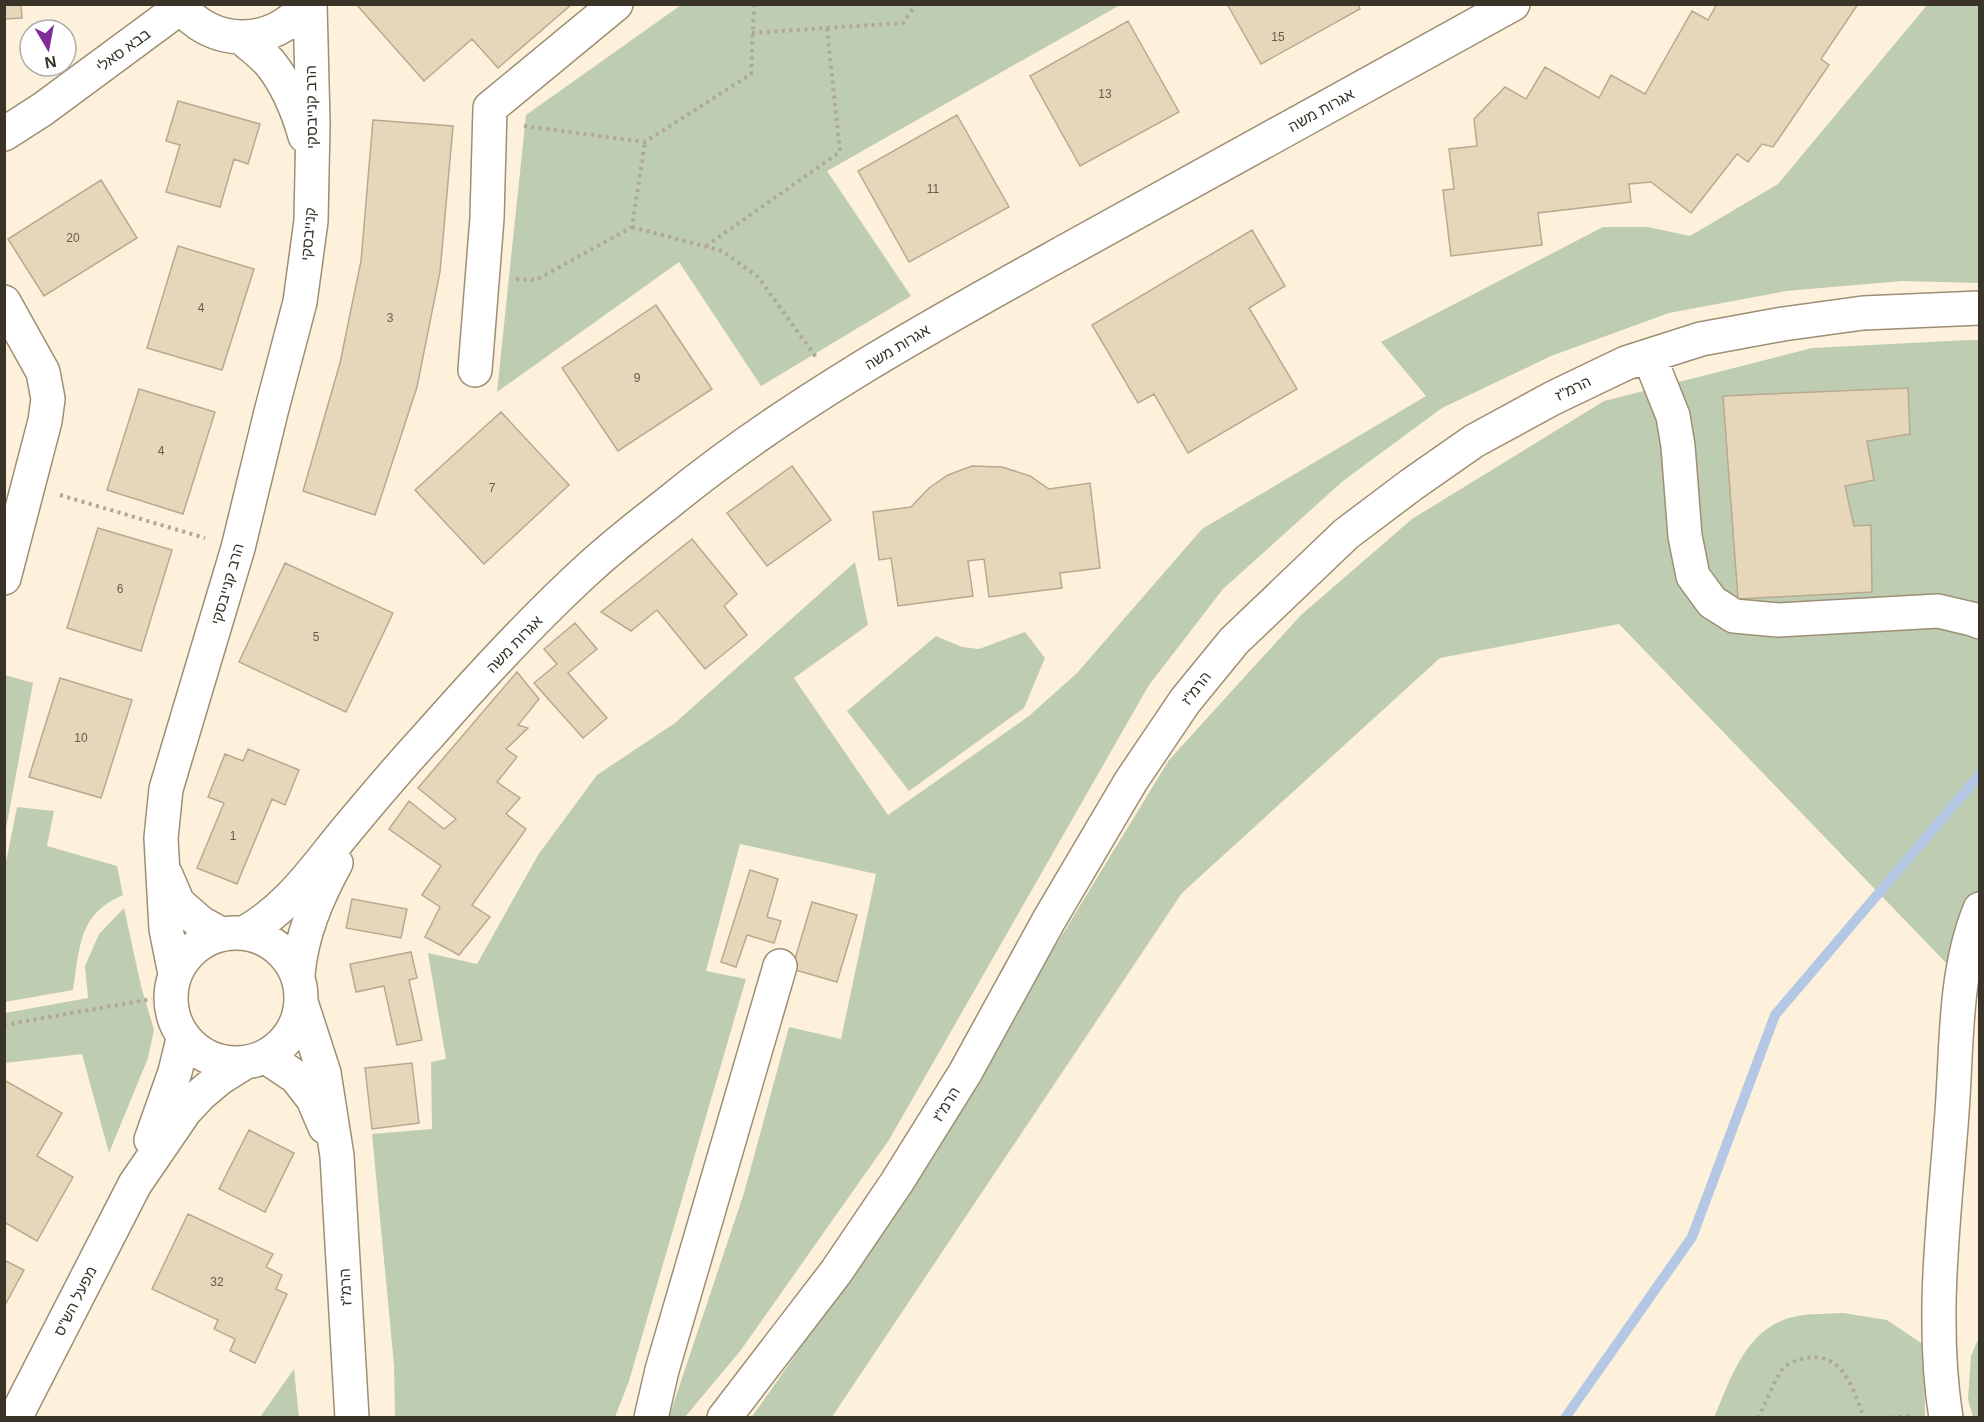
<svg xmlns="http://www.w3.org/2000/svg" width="1984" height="1422" viewBox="0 0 1984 1422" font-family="Helvetica,'Noto Sans Hebrew',sans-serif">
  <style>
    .green { fill: #becdb1 }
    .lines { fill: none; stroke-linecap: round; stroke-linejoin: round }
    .stream { stroke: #b4c8e6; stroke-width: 10 }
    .building { fill: #e6d7bb; stroke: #b8a98f; stroke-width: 1.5 }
    .minor-casing { stroke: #9d8e74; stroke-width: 36 }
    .path { stroke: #b1a795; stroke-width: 4; stroke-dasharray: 3 4.5; stroke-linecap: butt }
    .minor { stroke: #fff; stroke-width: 33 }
    .labels { text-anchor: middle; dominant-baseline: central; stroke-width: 6; stroke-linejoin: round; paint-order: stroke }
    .number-label { font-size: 12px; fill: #645c4d }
    .street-label { font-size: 15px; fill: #393328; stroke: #fff }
  </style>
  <rect width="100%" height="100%" fill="#fef1db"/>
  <path class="green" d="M1928,4L1979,5V283L1902,281L1786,291L1669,313L1551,356L1442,408L1343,481L1223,589L1149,685L889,1140L741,1350L685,1417H669L744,1193L789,1027L841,1039L876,874L740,844L706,971L746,979L629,1381L615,1417H395L394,1365L372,1134L432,1129L431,1062L446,1059L428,953L477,964L538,855L597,775L675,723L855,562L868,625L794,678L888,815L1029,716L1077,673L1202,529L1426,396L1381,342L1603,227H1648L1690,236L1778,184Z
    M681,5V4L1120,5L827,171L911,296L761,386L679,262L497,392L526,115Z
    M1969,340H1979V997L1619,624L1440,658L1182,893L832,1417L751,1418L799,1350L1004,1030L1169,760L1301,615L1412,519L1604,401L1812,348Z
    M1025,632L1045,658L1024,708L909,791L847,711L936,636L962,647L979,649Z
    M5,675L33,683L5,834L4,675Z
    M17,807L54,811L47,846L117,866L123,895C78,914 80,947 73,990L5,1002V867Z
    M124,908L141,986L154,1030L148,1058L109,1153L82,1054L5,1063V1013L88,998L85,966L99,934Z
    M1843,1313L1887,1320L1924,1345L1925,1417L1714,1418C1731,1378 1746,1328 1793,1317C1809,1313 1827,1314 1843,1313Z
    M1979,1337V1417H1973L1968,1399L1971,1356Z
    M294,1369L299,1417H260Z"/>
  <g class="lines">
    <path class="stream" d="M1565,1418L1692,1237L1775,1015L1980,774"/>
  </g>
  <path class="building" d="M4,4H21L22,18L4,19Z
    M356,4H572L498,68L472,39L424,81Z
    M1227,4H1358L1360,9L1261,64Z
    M1717,4H1858L1821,59L1829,65L1773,147L1762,144L1748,162L1737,154L1691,213L1651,182L1629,184L1631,202L1538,213L1542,245L1451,256L1443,190L1454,189L1449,149L1477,146L1474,119L1505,87L1526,99L1545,67L1599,98L1611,75L1645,94L1692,11L1708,20Z
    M1128,21L1179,112L1080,166L1030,76Z
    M178,101L260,124L248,164L234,159L220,207L166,192L180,145L166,141Z
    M957,115L1009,207L909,262L858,171Z
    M373,120L453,126L440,272L417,387L375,515L303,491L340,363L361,261Z
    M101,180L137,238L44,296L8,239Z
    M1252,230L1285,286L1249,308L1297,389L1188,453L1154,394L1138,403L1092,325Z
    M178,246L254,269L222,370L147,348Z
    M656,305L712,389L618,451L562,368Z
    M1908,388L1910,434L1867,441L1874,480L1845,486L1854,526L1871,525L1872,592L1738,599L1723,396Z
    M139,389L215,412L183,514L107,490Z
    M501,412L569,485L484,564L415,490Z
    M792,466L831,520L767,566L727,513Z
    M972,466L1002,467L1030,476L1049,489L1090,483L1100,568L1060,573L1062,588L989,597L984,559L968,561L973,596L898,606L891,558L879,560L873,512L911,507L929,488L948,475Z
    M98,528L172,550L141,651L67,628Z
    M692,539L737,594L724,606L747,635L705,669L657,610L631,631L601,612Z
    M285,563L393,613L346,712L239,662Z
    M575,623L597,649L568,673L607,718L583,738L534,683L557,664L544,649Z
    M517,672L539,699L518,725L528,728L506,749L517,757L497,782L520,798L506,814L526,829L472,905L490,917L459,955L425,937L440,907L422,895L441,866L389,829L409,801L444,829L456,819L418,788Z
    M60,678L132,700L101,798L29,777Z
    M248,749L299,770L285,805L272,799L237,884L197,868L224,803L208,797L225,754L243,761Z
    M750,870L778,879L767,917L781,921L774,943L747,935L736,967L721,962Z
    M352,899L407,909L401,938L346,928Z
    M812,902L857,915L837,982L792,969Z
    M411,952L417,978L409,980L422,1040L397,1045L384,986L356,992L350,964Z
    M412,1063L419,1123L372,1129L365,1068Z
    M4,1080L62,1113L37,1156L73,1177L37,1241L4,1222Z
    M249,1130L294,1153L265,1212L219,1189Z
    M188,1214L273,1254L266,1267L282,1275L276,1289L287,1294L255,1363L230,1351L235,1339L214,1329L218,1320L152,1289Z
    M4,1260L24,1270L4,1307Z"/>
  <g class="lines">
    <defs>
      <path id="minor" d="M179,4C210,48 275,48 306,4
        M242,38C251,46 262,54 270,63C286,83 298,111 305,136
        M4,134L43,109L181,7
        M4,302L43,372L48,399L45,421L4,578
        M1649,356L1673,416L1678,446L1685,536L1693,576L1712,602L1734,616L1778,620L1938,611L1972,619L1980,622
        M475,370L487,218L490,108L616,4
        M166,875L178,903L201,923L221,934
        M171 998a65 65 0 1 1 130 0a65 65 0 1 1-130 0Z
        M244,933C290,908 317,865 350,826C375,796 401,765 428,736C479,678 531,621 588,569C613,546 641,524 668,503C790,403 929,327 1066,251C1214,168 1363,86 1513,4
        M175,974L166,929L161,838L166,789L238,548L271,412L300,302L311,221L313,123L310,4
        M298,975C301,935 317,898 336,863
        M302,1005L324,1073L337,1156L352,1418
        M266,1057L296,1077L313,1099L325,1127
        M151,1140L175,1072L183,1039
        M15,1418L135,1184L185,1111L201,1094L220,1078L244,1063
        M651,1418L662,1370L780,966
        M724,1418L836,1272L897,1182L965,1073L1049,920L1131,781L1185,701L1234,641L1346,534L1411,485L1474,441L1553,398L1626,363L1701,339L1783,324L1863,313L1980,308
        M1946,1418C1930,1317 1945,1213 1952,1112C1957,1045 1954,972 1980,909"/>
    </defs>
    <use href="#minor" class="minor-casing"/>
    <path class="path" d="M752,33L903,23L916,4
      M524,126L645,142L751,74L754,4
      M632,227L722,251L758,277L816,357
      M706,246L840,152L827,28
      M516,279L536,280L632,227L645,142
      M60,495L205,538
      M4,1025L152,999
      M1758,1418C1766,1403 1772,1385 1781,1371C1786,1364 1796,1360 1805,1358C1843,1351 1853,1389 1864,1418
      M1884,1418L1913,1416"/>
    <use href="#minor" class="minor"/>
  </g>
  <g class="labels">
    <g class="number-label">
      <text x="1278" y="37">15</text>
      <text x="1105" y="94">13</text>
      <text x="933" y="189">11</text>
      <text x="73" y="238">20</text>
      <text x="201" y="308">4</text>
      <text x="390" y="318">3</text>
      <text x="637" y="378">9</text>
      <text x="161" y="451">4</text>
      <text x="492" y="488">7</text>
      <text x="120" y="589">6</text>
      <text x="316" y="637">5</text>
      <text x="81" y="738">10</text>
      <text x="233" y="836">1</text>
      <text x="217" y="1282">32</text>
    </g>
    <g class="street-label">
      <text transform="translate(123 50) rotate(-36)">בבא סאלי</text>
      <text transform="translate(311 107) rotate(-91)">הרב קנייבסקי</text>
      <text transform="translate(1321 110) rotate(-29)">אגרות משה</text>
      <text transform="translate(308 234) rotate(-85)">קנייבסקי</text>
      <text transform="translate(897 347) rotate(-31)">אגרות משה</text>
      <text transform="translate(1573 388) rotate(-26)">הרמ"ז</text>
      <text transform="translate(227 584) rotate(-74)">הרב קנייבסקי</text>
      <text transform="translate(514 644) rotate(-46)">אגרות משה</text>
      <text transform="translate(1196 688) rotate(-52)">הרמ"ז</text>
      <text transform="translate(946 1104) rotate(-58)">הרמ"ז</text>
      <text transform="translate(345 1287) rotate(-93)">הרמ"ז</text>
      <text transform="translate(75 1301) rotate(-63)">מפעל הש"ס</text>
    </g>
  </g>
  <rect width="1984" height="1422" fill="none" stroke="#393328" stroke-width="12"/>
  <g transform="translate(48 48) rotate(170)"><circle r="28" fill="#ffffff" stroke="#b0ada9" stroke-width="1.5"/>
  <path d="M0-4.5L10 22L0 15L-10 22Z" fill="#802b99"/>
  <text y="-9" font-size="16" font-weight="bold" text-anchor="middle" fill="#393328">N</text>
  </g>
</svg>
